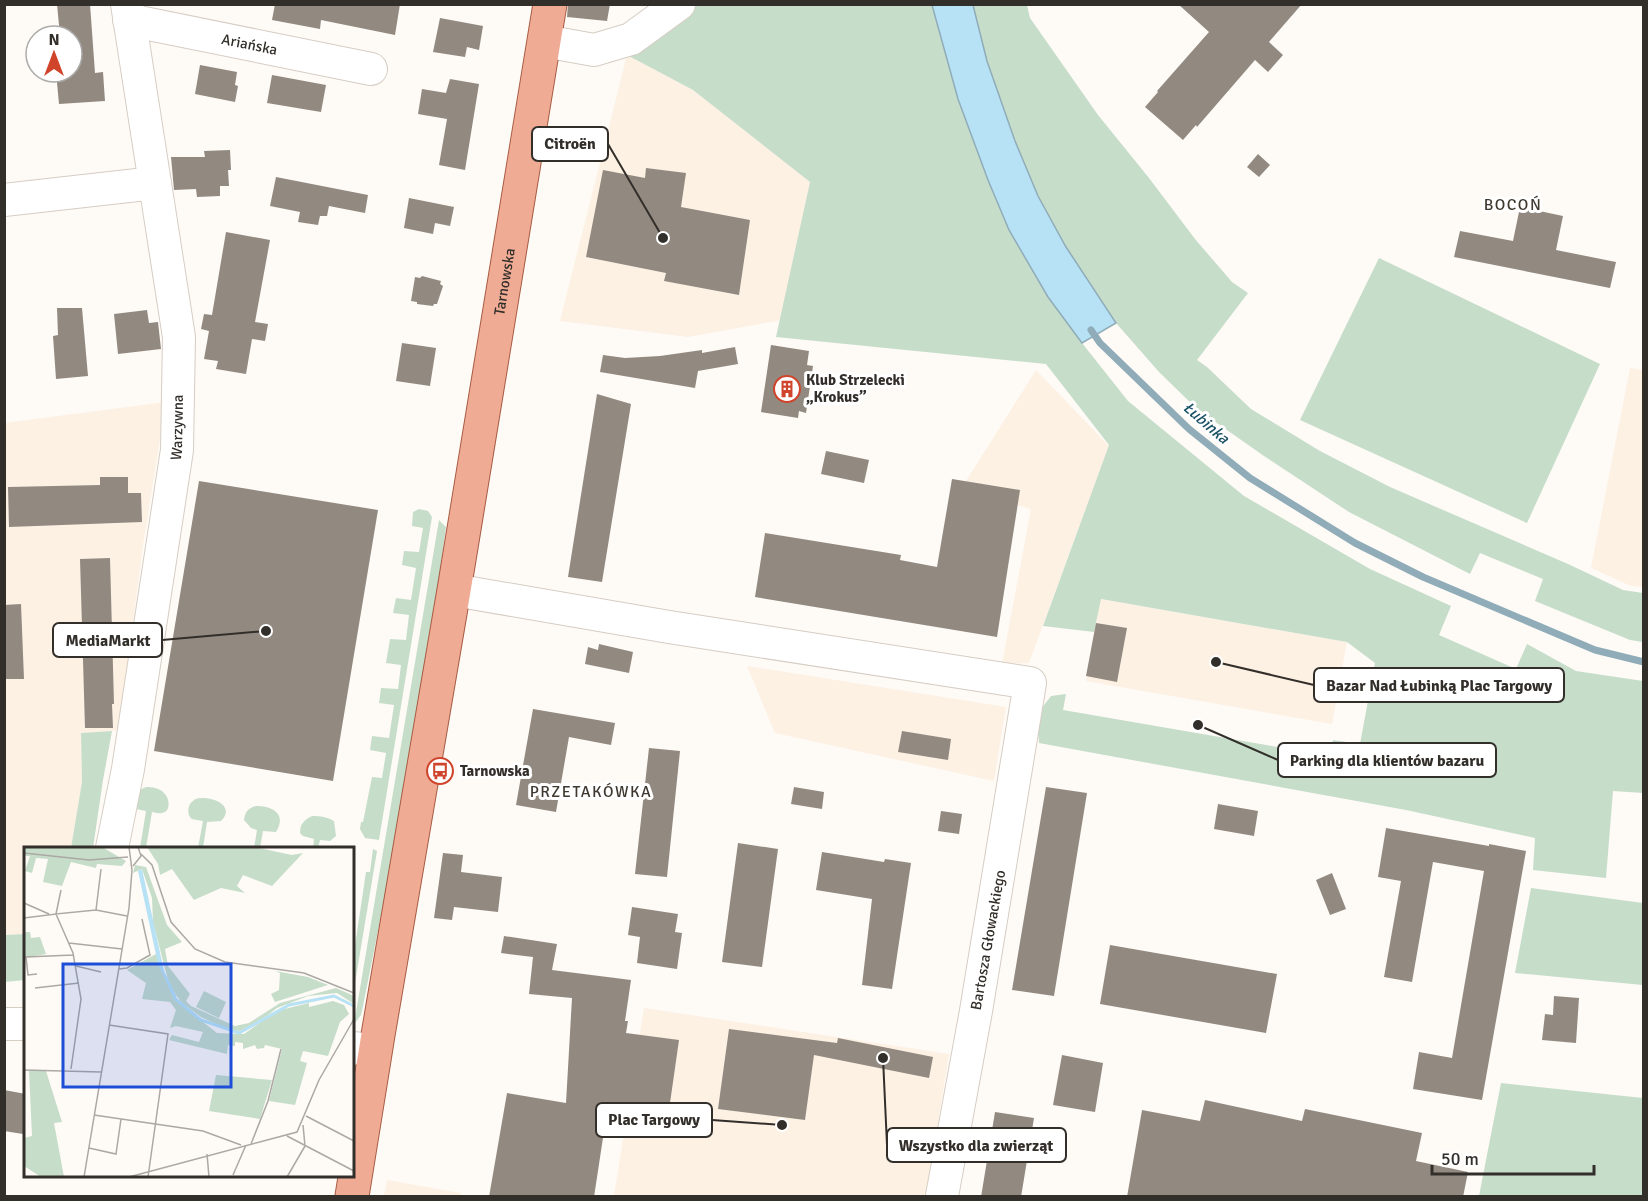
<svg xmlns="http://www.w3.org/2000/svg" width="1648" height="1201" viewBox="0 0 1648 1201" font-family="Signika,sans-serif">
  <style>
    .built { fill: #fdf1e4 }
    .green { fill: #c6ddca }
    .water { fill: #b7e2f5; stroke: #8facb8; stroke-width: 1.5 }
    .lines { fill: none; stroke-linecap: round; stroke-linejoin: round }
    .stream { stroke: #8facb8; stroke-width: 7 }
    .building { fill: #928a81 }
    .minor-casing { stroke: #d6cdc3; stroke-width: 34 }
    .major-casing { stroke: #a75b42; stroke-width: 35 }
    .minor { stroke: #fff; stroke-width: 32 }
    .major { stroke: #f0ab95; stroke-width: 33 }
    .labels { text-anchor: middle; dominant-baseline: central; stroke-width: 6; stroke-linejoin: round; paint-order: stroke }
    .street-label { font-size: 15px; fill: #322e2a; stroke: #fff }
    .poi-label { font-size: 15px; font-weight: bold; fill: #322e2a; stroke: #fff; text-anchor: start }
    .neighbourhood-label { font-size: 16px; letter-spacing: 1.5px; fill: #3f3830; stroke: #fff }
    .water-label { font-size: 16px; font-style: italic; fill: #1b5266; stroke: #fff }
    .inset-river { fill: none; stroke: #b7e2f5; stroke-width: 3 }
    .inset-road { fill: none; stroke: #aca8a4; stroke-width: 1.5 }
    .view { fill: #1d4ed8; fill-opacity: 0.15; stroke: #1d4ed8; stroke-width: 3 }
    .inset-edge { fill: none; stroke: #322e2a; stroke-width: 3 }
    .leader { fill: none; stroke: #322e2a; stroke-width: 2 }
    .callout-dot { fill: #322e2a; stroke: #fff; stroke-width: 2 }
    .callout { fill: #fff; stroke: #322e2a; stroke-width: 2 }
    .callout-label { font-size: 16px; text-anchor: middle; font-weight: bold; fill: #322e2a }
  </style>
  <rect width="100%" height="100%" fill="#fefaf6"/>
  <path class="built" d="M627,55L693,90L810,182L782,320L688,337L560,321Z
    M1630,368L1643,370V587L1631,586L1591,568Z
    M1036,370L1109,446L1029,663L1002,664L1031,509L961,489Z
    M166,402L143,545L119,729L112,731L81,733L82,782L71,848H26L25,934L5,935L4,423Z
    M1100,599L1347,642L1332,724L1086,681Z
    M747,666L1006,707L994,781L775,733Z
    M644,1008L949,1054L926,1196H614Z
    M387,1180L461,1193V1196H384Z"/>
  <path class="green" d="M695,5H932L958,99L1009,230L1048,297L1082,343L1128,401L1244,496L1370,569L1451,606L1439,635L1516,669L1527,644L1576,671L1643,681V793L1613,791L1606,878L1533,870L1535,838L1406,810L1039,743L1038,726L1041,709L1051,696L1066,694L1063,710L1330,756L1333,740L1360,744L1375,663L1347,642L1101,599L1094,632L1043,626L1109,445L1046,364L776,337L810,182L693,90L627,55Z
    M973,5H1027L1030,18L1098,115L1149,178L1195,239L1232,282L1248,293L1197,360L1207,367L1251,409L1320,451L1390,487L1568,564L1623,590L1643,593V642L1630,640L1535,601L1543,579L1480,553L1470,574L1349,512L1264,456L1197,409L1159,372L1116,323L1096,295L1066,247L1038,196L1015,141L987,61Z
    M1379,258L1600,364L1527,523L1300,420Z
    M419,509L428,511L432,517L379,840L365,838L360,829L361,822H363L372,777L382,778L386,753L370,750L372,736L389,738L394,705L379,703L381,688L398,689L401,665L386,663L390,639L406,640L409,615L393,613L396,598L411,600L416,568L402,565L404,551L419,552L423,528L412,526L413,512Z
    M439,520L446,527L433,623L411,742L392,860L363,1006L361,1015L354,1024Z
    M112,731L103,780L93,848H71L82,782L81,733Z
    M146,787C152,787 160,788 164,793C170,798 171,812 162,813C158,814 155,812 152,812L146,848H140L146,811L136,809L134,806L137,791Z
    M203,798C216,798 235,807 221,821L207,822L203,848H198L203,821C199,820 195,820 192,819C186,815 188,804 193,801C196,798 199,798 203,798Z
    M256,806C273,806 287,814 276,832L263,831L260,848H254L257,830L251,828L244,820C245,812 248,808 256,806Z
    M312,816C321,816 327,817 334,821L336,836L330,841L320,840L318,848H313L314,839L303,836L300,833C300,824 304,820 312,816Z
    M373,849L377,851L353,995V959L366,872H370Z
    M1531,888L1643,903V985L1515,973Z
    M25,934V980L5,982V935Z
    M1501,1083L1643,1098V1196H1479Z"/>
  <path class="water" d="M932,5H973L987,61L1015,141L1038,196L1066,247L1116,323L1082,343L1048,297L1009,230L988,180L958,99Z"/>
  <g class="lines">
    <path class="stream" d="M1091,330L1100,343L1189,429L1250,478L1355,543L1423,577L1595,650L1644,662"/>
  </g>
  <path class="building" d="M57,4H90L95,73L103,72L105,101L59,104L56,72H72V36H60Z
    M275,4H400L395,35L321,20L320,29L272,20Z
    M568,4H610L607,21L567,17Z
    M1178,4H1302L1269,42L1283,55L1268,72L1255,60L1197,127L1196,125L1183,140L1145,107L1158,92L1157,91L1209,32Z
    M440,18L483,26L479,50L467,47L465,57L433,52Z
    M200,65L237,72L235,85L238,86L235,102L195,94Z
    M272,75L326,85L321,112L267,103Z
    M450,79L479,84L465,170L439,165L447,119L418,114L422,89L446,93Z
    M230,150L231,170H228L229,186H220V196L197,197L196,189L174,190L171,157H205L204,151Z
    M1258,154L1270,165L1259,177L1247,167Z
    M646,168L686,173L681,207L750,220L739,295L664,281L666,273L586,257L603,170L645,178Z
    M276,177L368,195L365,213L329,206L327,216H320L318,225L298,222L300,212L270,206Z
    M409,198L454,207L450,226L435,223L433,234L404,228Z
    M1520,207L1563,216L1556,250L1616,262L1610,288L1454,257L1460,231L1513,241Z
    M226,232L270,240L255,322L268,324L265,341L252,339L246,374L216,369L218,361L204,359L209,331L201,329L204,314L212,315Z
    M422,276L441,281L440,284L443,286L437,304H434L433,306L417,304V302L411,301L415,277L420,278Z
    M57,308H82L88,376L56,379L53,336L58,335Z
    M147,310L149,323L158,322L161,349L118,354L114,314Z
    M402,343L436,348L430,386L396,381Z
    M771,345L809,351L807,365L813,366L806,413L799,411L798,418L761,412Z
    M735,347L738,364L698,371L695,388L600,372L603,355L625,358L660,356L702,350V353Z
    M597,394L631,404L602,582L568,577Z
    M826,451L869,460L864,483L821,474Z
    M100,477H128V493H141L142,522L9,527L8,487L100,485Z
    M952,479L1020,490L997,637L755,597L765,533L901,555L900,560L937,567Z
    M199,481L378,510L333,781L154,751Z
    M110,558L114,704H112L113,728H85L80,559Z
    M21,604L24,679H4V605Z
    M1096,623L1127,628L1117,682L1086,676Z
    M599,644L633,652L629,673L585,664L588,647L598,650Z
    M533,709L615,723L611,745L569,737L556,812L516,805Z
    M902,731L951,739L948,760L898,752Z
    M649,748L680,751L667,877L635,874Z
    M794,787L824,792L822,809L791,804Z
    M1046,787L1087,793L1054,996L1012,990Z
    M1218,804L1258,811L1254,836L1214,829Z
    M941,811L962,814L959,834L938,831Z
    M1386,828L1489,846V844L1526,851L1482,1100L1413,1089L1419,1052L1452,1058L1484,871L1433,862L1412,982L1384,977L1401,881L1378,877Z
    M738,843L778,849L762,967L722,962Z
    M822,852L884,862L885,859L911,863L892,989L862,985L872,899L816,890Z
    M443,853L463,855L461,872L502,877L498,912L454,907L452,920L434,918Z
    M1332,873L1346,909L1330,915L1316,880Z
    M632,907L678,914L675,932L682,933L677,969L637,963L640,937L628,935Z
    M504,936L557,944L552,970L631,980L625,1021H628L626,1033L679,1040L669,1110L655,1108L653,1124L606,1118L594,1197H489L507,1093L566,1103L572,998L529,994L533,957L501,953Z
    M1110,945L1277,974L1266,1033L1100,1004Z
    M1554,996L1579,998L1576,1043L1542,1040L1545,1014L1553,1015Z
    M729,1029L837,1043L838,1038L933,1057L929,1078L814,1055L805,1120L718,1109Z
    M1062,1055L1103,1063L1095,1112L1053,1105Z
    M4,1090L26,1094V1119L23,1134L4,1131Z
    M1205,1100L1302,1121L1305,1109L1422,1133L1416,1161L1468,1172L1463,1197H1127L1142,1110L1200,1121Z
    M995,1112L1034,1118L1021,1197H981Z"/>
  <g class="lines">
    <defs>
      <g id="minor">
        <path id="s1" d="M129,20L371,69"/>
        <path d="M544,41L594,50L631,39L679,4"/>
        <path d="M4,200L155,183"/>
        <path d="M454,590L669,627L1030,683L976,1011L942,1196"/>
        <path id="s2" d="M112,848L128,769L177,450L179,337L127,4"/>
        <path d="M4,1024H26"/>
        <path d="M352,1048L375,1050"/>
      </g>
      <g id="major">
        <path id="s3" d="M352,1196L378,1035L454,590L550,4"/>
      </g>
    </defs>
    <use href="#minor" class="minor-casing"/>
    <use href="#major" class="major-casing"/>
    <use href="#minor" class="minor"/>
    <use href="#major" class="major"/>
  </g>
  <defs>
    <symbol id="building-ring" viewBox="-11 -11 22 22"><circle r="9.5" fill="#fff" stroke="#cf442a" stroke-width="1.5"/><path d="M-4-6H4V6H1V3H-1V6H-4ZM-2.5-4.3h1.7v1.8h-1.7ZM.8-4.3h1.7v1.8H.8ZM-2.5-1h1.7V.8h-1.7ZM.8-1h1.7V.8H.8Z" fill="#cf442a"/></symbol>
    <symbol id="bus-ring" viewBox="-11 -11 22 22"><circle r="9.5" fill="#fff" stroke="#cf442a" stroke-width="1.5"/><path d="M-5-6H5V4H4V6H2V4H-2V6H-4V4H-5ZM-3.5-4V0h7V-4ZM-3.5 1.2v1.5H-2V1.2ZM2 1.2v1.5H3.5V1.2Z" fill="#cf442a"/></symbol>
  </defs>
  <g fill-rule="evenodd">
    <use href="#building-ring" x="772" y="374" width="30" height="30"/>
    <use href="#bus-ring" x="425" y="756" width="30" height="30"/>
  </g>
  <g class="labels">
    <g class="street-label">
      <text stroke="none"><textPath href="#s1" startOffset="123">Ariańska</textPath></text>
      <text stroke="none"><textPath href="#s3" startOffset="927">Tarnowska</textPath></text>
      <text stroke="none"><textPath href="#s2" startOffset="426">Warzywna</textPath></text>
      <text transform="translate(988 940) rotate(-80)">Bartosza Głowackiego</text>
    </g>
    <g class="poi-label">
      <text x="806" y="380">Klub Strzelecki<tspan x="806" dy="17">„Krokus”</tspan></text>
      <text x="460" y="771">Tarnowska</text>
    </g>
    <g class="neighbourhood-label">
      <text x="1513" y="205">BOCOŃ</text>
      <text x="591" y="792">PRZETAKÓWKA</text>
    </g>
    <g class="water-label">
      <text transform="translate(1206 423) rotate(41)">Łubinka</text>
    </g>
  </g>
  <g transform="translate(24 847)">
    <rect width="330" height="330" fill="#fefaf6"/>
    <path d="M0,0H78L102,14L98,19L73,17L72,21L47,15L38,39L19,35L24,12L12,11L8,26L1,24L6,9H0ZM123,0H230L268,8L279,6L248,39L219,28L213,39L221,46L197,41L170,53L148,22L136,28L134,17ZM111,18L122,20L143,78L158,95L141,102L144,119L166,147L162,154L167,159L211,179L225,176L256,156L312,141L330,149V157L313,146L284,149L253,161L230,179L217,184L205,183L177,170L157,155L145,137L129,75L128,51L118,22L109,26ZM0,85H6L7,91L16,90L22,107L0,111ZM132,107L150,152L193,186L220,187L252,164L285,156V160L309,154L320,158L325,167L316,175L304,209L279,204L276,214L283,216L271,258L245,254L258,202L241,198L240,201L233,202L231,198L219,202V196L211,195V199L204,198L203,207L145,193L148,188L175,195L179,185L152,179L146,181L152,163L146,155L118,152L122,136L103,123ZM251,124L284,130L304,138L251,155L247,147L255,143L256,126ZM180,144L202,155L195,171L172,160ZM5,224H22L38,275L30,276L40,330H17L0,319V291L8,289ZM192,228L248,233L236,272L185,264Z" fill="#c6ddca"/>
    <path d="M118,22L140,124L153,150L150,152L134,117L114,24Z" fill="#b7e2f5"/>
    <path class="inset-river" d="M150,151L177,173L215,186L265,158L310,149L330,159"/>
    <path class="inset-road" d="M0,6L65,13L104,10M117,7L128,18L147,75L171,102L201,115L280,126L330,146M109,19L117,9L114,0M37,43L32,67L72,63L103,69M0,56L25,67M72,63L77,22M0,71L32,67L49,106L57,152L47,222M45,96L98,102M52,119L77,125M95,122L103,121L126,108L118,72M13,127L4,128L2,110L49,108M11,141L55,136M85,178L144,187L124,330M0,223L77,225M70,268L179,284L217,298M282,269L330,294M279,278L281,299M263,289L330,324M227,297L244,254L257,202M65,301L92,307L97,272M183,307L185,330M209,328L222,298M60,330L105,61L108,23L105,0M105,330L273,285L295,233L330,172M263,330L281,299"/>
    <path class="view" d="M39,117H207V240H39Z"/>
    <rect width="330" height="330" class="inset-edge"/>
  </g>
  <path class="leader" d="M663 238L608 144M266 631L162 640M1216 662L1314 685M1198 725L1278 760M782 1125L712 1120M883 1058L887 1145"/>
  <g class="callout-dot">
    <circle cx="663" cy="238" r="6"/>
    <circle cx="266" cy="631" r="6"/>
    <circle cx="1216" cy="662" r="6"/>
    <circle cx="1198" cy="725" r="6"/>
    <circle cx="782" cy="1125" r="6"/>
    <circle cx="883" cy="1058" r="6"/>
  </g>
  <g class="callout">
    <rect x="532" y="127" width="76" height="34" rx="6"/>
    <rect x="53" y="623" width="109" height="34" rx="6"/>
    <rect x="1314" y="668" width="250" height="34" rx="6"/>
    <rect x="1278" y="743" width="218" height="34" rx="6"/>
    <rect x="596" y="1103" width="116" height="34" rx="6"/>
    <rect x="887" y="1128" width="179" height="34" rx="6"/>
  </g>
  <g class="callout-label">
    <text x="570" y="149">Citroën</text>
    <text x="108" y="646">MediaMarkt</text>
    <text x="1439" y="691">Bazar Nad Łubinką Plac Targowy</text>
    <text x="1387" y="766">Parking dla klientów bazaru</text>
    <text x="654" y="1125">Plac Targowy</text>
    <text x="976" y="1151">Wszystko dla zwierząt</text>
  </g>
  <rect width="1648" height="1201" fill="none" stroke="#322e2a" stroke-width="12"/>
  <g transform="translate(54 54)"><circle r="28" fill="#ffffff" stroke="#adabaa" stroke-width="1.5"/>
  <path d="M0-4.5L10 22L0 15L-10 22Z" fill="#cf442a"/>
  <text y="-9" font-size="16" font-weight="bold" text-anchor="middle" fill="#322e2a">N</text>
  </g>
  <path d="M1432 1165v9h162v-9" fill="none" stroke="#322e2a" stroke-width="3"/>
  <text x="1441" y="1165" font-size="18" fill="#322e2a" stroke="#ffffff" stroke-width="4.5" paint-order="stroke">50 m</text>
</svg>
